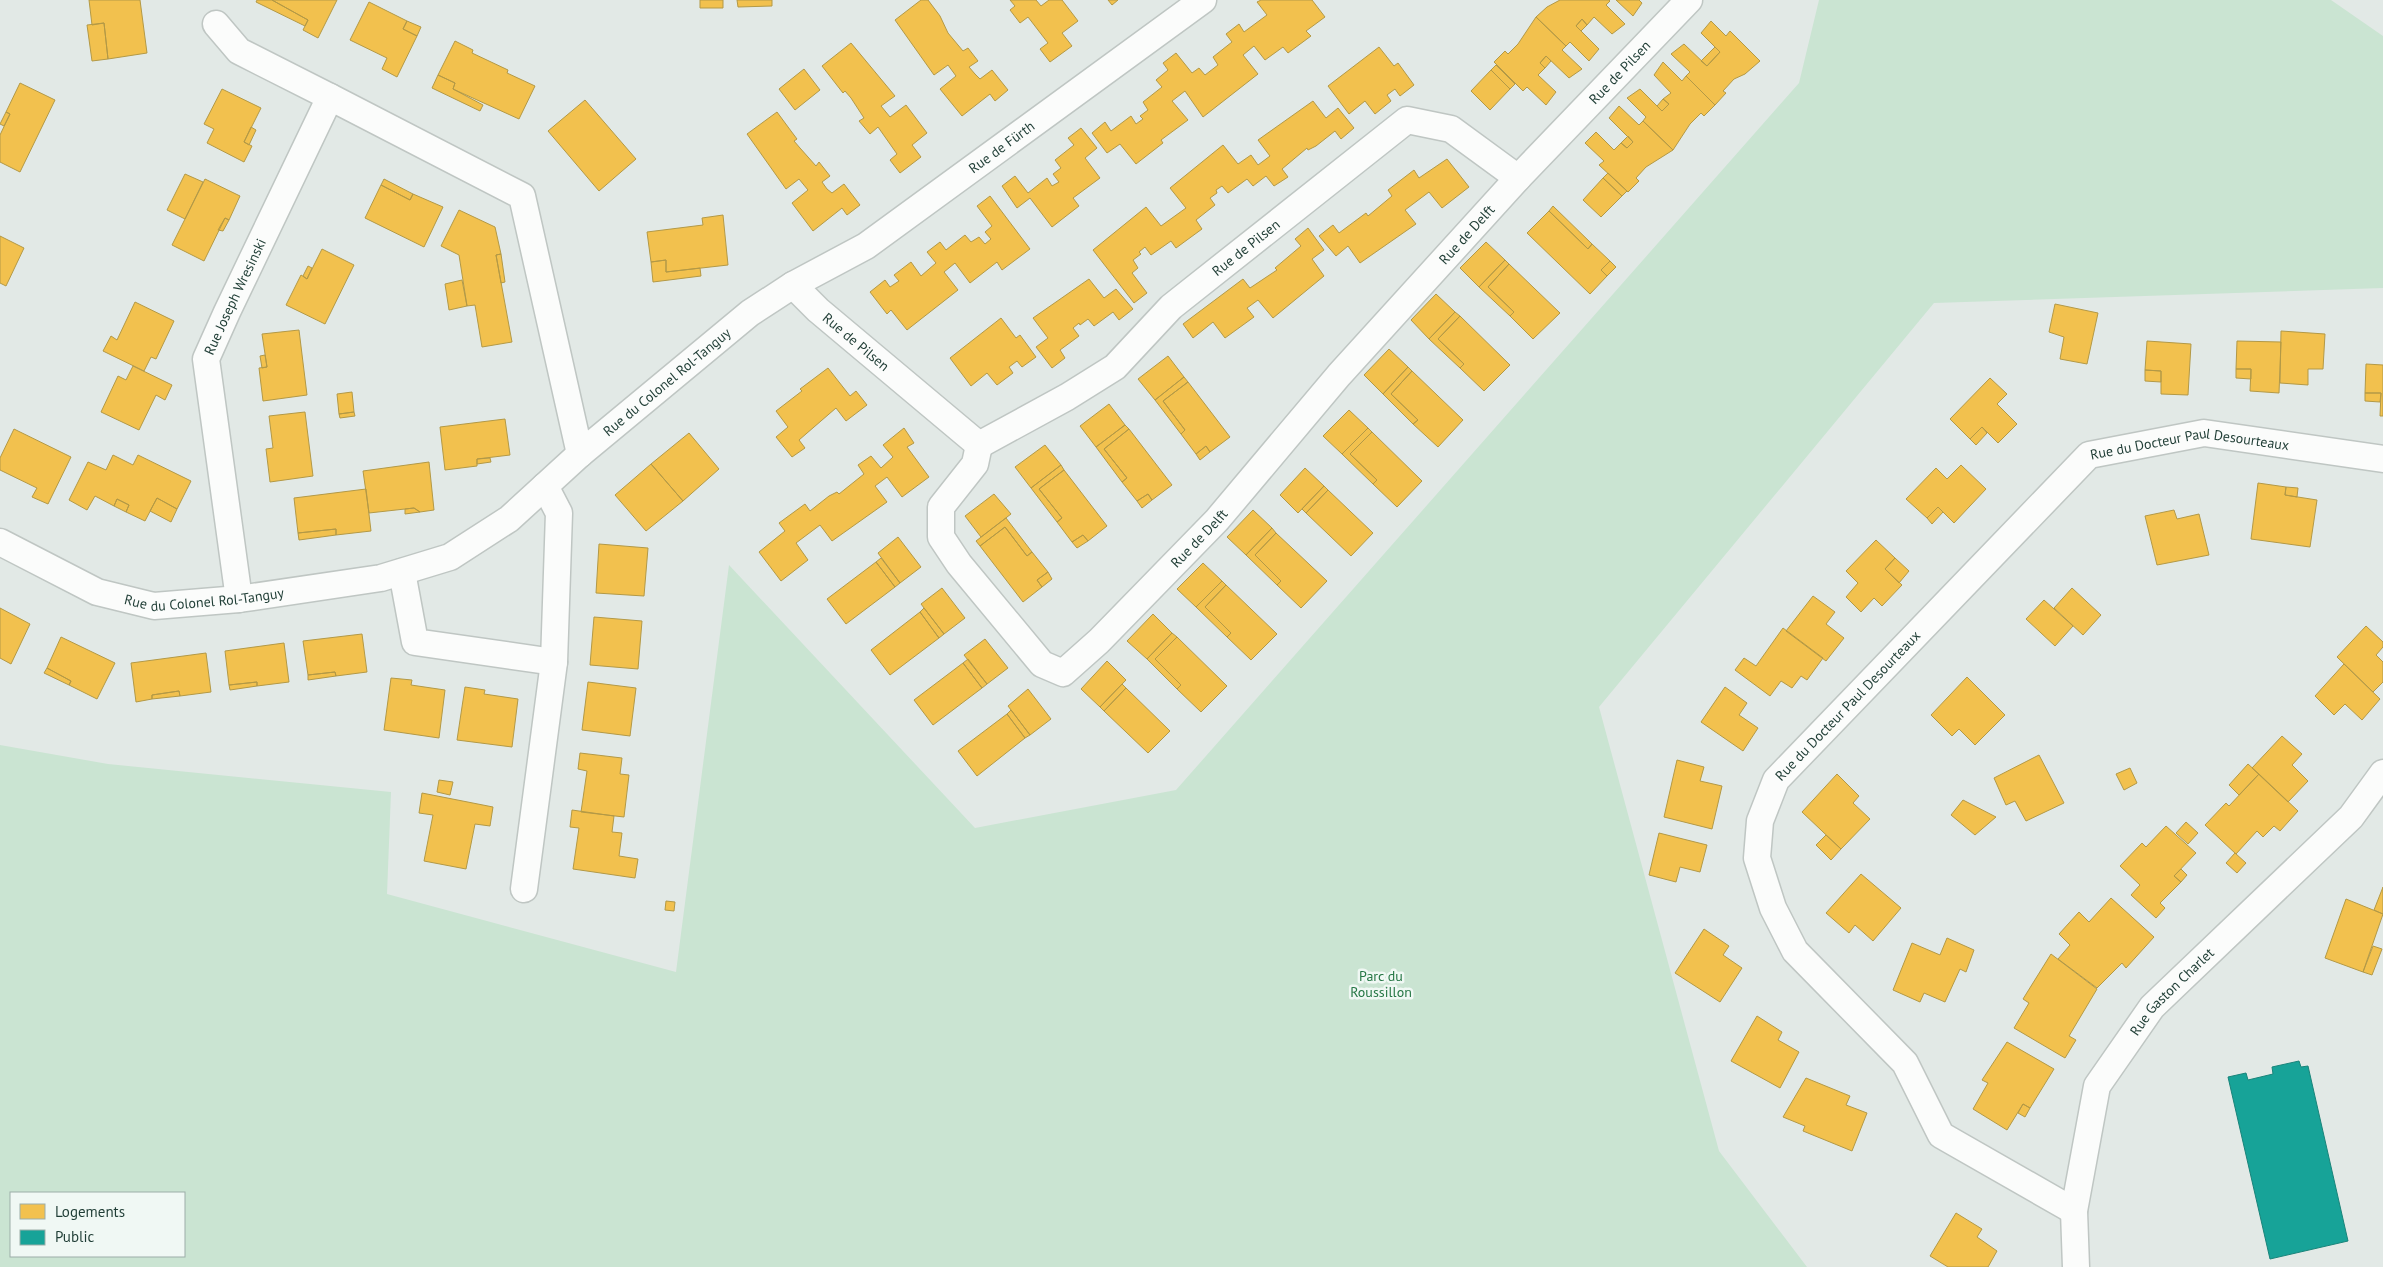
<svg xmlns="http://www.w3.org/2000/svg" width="2383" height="1267" viewBox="0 0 2383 1267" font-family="'PT Sans',sans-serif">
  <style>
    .green { fill: #cae4d2; fill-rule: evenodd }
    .homes { fill: #f2c14e; stroke: #b39946 }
    .public { fill: #17a398; stroke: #19847a }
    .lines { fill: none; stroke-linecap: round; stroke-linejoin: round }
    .street-casing { stroke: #bfc6c3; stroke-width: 29 }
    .street { stroke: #fbfcfb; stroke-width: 26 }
    .labels { text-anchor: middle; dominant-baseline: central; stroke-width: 5; stroke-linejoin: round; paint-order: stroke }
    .street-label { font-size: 14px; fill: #1f3d35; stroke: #f0f8f4 }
    .park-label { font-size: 14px; fill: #267745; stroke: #f0f8f4 }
  </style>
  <rect width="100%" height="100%" fill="#e2e9e6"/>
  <path class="green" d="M1819,0H2331L2383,36V288L1934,303L1599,707L1719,1151L1807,1267H0V745L108,764L391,792L387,894L676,972L729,565L975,828L1176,790L1799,83ZM11,1193H184V1256H11Z"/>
  <path class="homes" d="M89,0H140L147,53L108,59L104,23L92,25Z
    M257,0H272L308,20L305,26L256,2Z
    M272,0H337L318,38L303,30L308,20Z
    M700,0H723V8H700Z
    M737,0H772V6L738,7Z
    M921,0H928L940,16L948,33L963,51L968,48L978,61L969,67L975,74L980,79L992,70L1008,90L995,101L990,94L962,116L940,89L956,76L948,65L934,75L895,20Z
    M1010,0H1036L1041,6L1049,0H1062L1078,21L1062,33L1072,46L1050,62L1040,49L1048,43L1028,17L1020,23L1010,10L1015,6Z
    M1108,0H1118L1112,5Z
    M1261,0H1312L1325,17L1306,31L1311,36L1288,53L1283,47L1265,60L1254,46L1243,55L1258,74L1203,117L1185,91L1172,101L1188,120L1161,140L1163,143L1136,164L1120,144L1107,153L1092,133L1105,122L1111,131L1131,116L1136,124L1143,119L1140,116L1148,110L1143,102L1162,87L1156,80L1168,70L1163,63L1176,53L1192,73L1199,68L1205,75L1218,65L1213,57L1232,42L1226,34L1239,24L1244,32L1267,15L1257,2Z
    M1560,0H1609L1610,1L1606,5L1625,24L1612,34L1594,17L1587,25L1582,19L1576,26L1599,49L1589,61L1570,42L1566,46L1536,17L1547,7Z
    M1616,0H1639L1642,3L1633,16Z
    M369,2L407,21L403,29L417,36L397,77L382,69L387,58L350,40Z
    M1536,17L1566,46L1562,50L1582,69L1569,78L1546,56L1540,63L1545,68L1538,75L1556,92L1546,105L1527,87L1523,91L1494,62L1505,51L1508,54L1518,44Z
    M1582,19L1587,25L1581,31L1576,26Z
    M407,21L421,27L417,36L403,29Z
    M1711,21L1726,36L1730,31L1760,61L1745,74L1734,79L1723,91L1726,93L1715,105L1686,76L1690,72L1671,54L1684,44L1707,66L1720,52L1701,33Z
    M104,23L108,59L92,61L87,25Z
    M455,41L473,50L472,53L508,70L507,73L535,86L519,119L453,89L455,83L438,75Z
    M851,43L895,96L881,106L890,117L906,105L927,133L912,145L921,157L900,173L890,160L897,154L878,127L870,134L859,121L864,118L851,98L845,91L843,93L822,66Z
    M1379,47L1394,66L1398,63L1414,85L1400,96L1395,89L1387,95L1391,101L1375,114L1365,101L1349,114L1328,86Z
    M1715,47L1720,52L1707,66L1701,61Z
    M1546,56L1551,61L1545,68L1540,63Z
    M1663,62L1682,81L1686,76L1715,105L1704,116L1701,113L1690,124L1673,150L1643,121L1646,117L1627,98L1640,89L1662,111L1669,104L1663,99L1671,93L1654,75Z
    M1496,65L1515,84L1510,89L1491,70Z
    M804,69L820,90L795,110L779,89Z
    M1491,70L1510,89L1490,110L1471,91Z
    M438,75L455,83L453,89L483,105L480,111L432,88Z
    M20,83L55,100L20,172L0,162V135L10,114L6,112Z
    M222,89L261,108L244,142L252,146L244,162L207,143L214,129L204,124Z
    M1663,99L1669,104L1662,111L1657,106Z
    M585,100L636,159L599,191L548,131Z
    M1313,101L1326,118L1338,108L1354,128L1341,139L1335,131L1316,146L1308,150L1307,148L1282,169L1288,177L1274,186L1266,176L1253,186L1247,179L1228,193L1222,186L1216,190L1217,193L1210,198L1215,205L1196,220L1202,229L1176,248L1171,241L1151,255L1145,247L1139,252L1141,254L1133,260L1138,268L1132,273L1147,293L1134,303L1093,250L1146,207L1161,226L1186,208L1170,188L1223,145L1238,164L1251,155L1258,165L1270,156L1258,140Z
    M1619,106L1639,125L1643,121L1673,150L1646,167L1636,178L1639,181L1628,192L1599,165L1604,161L1585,143L1596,132L1614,150L1621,143L1627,148L1633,142L1609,118Z
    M6,112L10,114L4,126L0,124Z
    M777,112L791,131L797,139L794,141L800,148L816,166L819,162L830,176L822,182L827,189L832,193L844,184L860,205L847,215L842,208L813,231L792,203L808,190L799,179L786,189L747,134Z
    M251,127L256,130L249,145L244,142Z
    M1081,128L1097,148L1085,158L1100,178L1073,198L1079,206L1052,227L1030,198L1017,208L1002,186L1015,176L1028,193L1047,178L1052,186L1059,182L1053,174L1061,168L1055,160L1074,145L1068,138Z
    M1628,136L1633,142L1627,148L1621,143Z
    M1447,159L1469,187L1442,208L1429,192L1405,210L1416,224L1360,263L1348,246L1336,256L1319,236L1333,225L1339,233L1366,213L1368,216L1392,196L1388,190L1414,170L1419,178Z
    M1608,173L1627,191L1622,196L1603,178Z
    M185,174L203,182L185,219L167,210Z
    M1603,178L1622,196L1601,217L1583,200Z
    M205,179L240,196L229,220L225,218L204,261L172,245Z
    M384,179L413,194L410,200L381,185Z
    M381,185L410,200L413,194L443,207L424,247L365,218Z
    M990,196L1030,249L1002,270L997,262L970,283L955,263L944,272L958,290L907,330L891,310L887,314L870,292L885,280L890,287L899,281L894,275L911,262L921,276L936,263L927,252L940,242L946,250L965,235L971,242L979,237L985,244L991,239L985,232L992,226L977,206Z
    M1553,206L1592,244L1588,249L1549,211Z
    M459,210L495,227L501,254L496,255L512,342L482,347L475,305L467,306L459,255L441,246Z
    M1549,211L1588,249L1592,244L1610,261L1601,270L1607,276L1590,294L1527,233Z
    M723,215L728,265L666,272V260L651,262L647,232L703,225L702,218Z
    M225,218L229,220L223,231L218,230Z
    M1308,228L1324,250L1312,259L1324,276L1273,318L1258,300L1247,308L1254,317L1225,338L1213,322L1193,338L1183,324L1243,279L1250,288L1277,270L1275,268L1301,246L1295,239Z
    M0,236L24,248L6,286L0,283Z
    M1486,242L1505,260L1479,287L1460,268Z
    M322,249L354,265L325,324L286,305L301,275L307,279Z
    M501,254L505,282L501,283L496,255Z
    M666,260V272L700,268L701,276L653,282L651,262Z
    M1505,260L1509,264L1488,287L1514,312L1510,316L1479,287Z
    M1610,261L1616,267L1607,276L1601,270Z
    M1509,264L1560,313L1533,339L1510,316L1514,312L1488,287Z
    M308,266L312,268L307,279L303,276Z
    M1089,279L1104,298L1116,289L1133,309L1119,320L1113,312L1094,326L1088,319L1080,325L1079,323L1073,328L1079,336L1060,350L1065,358L1052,368L1036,347L1048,338L1033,318Z
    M462,280L467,306L449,310L445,284Z
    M1436,294L1455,312L1429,339L1411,320Z
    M135,302L174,321L156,359L151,357L144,371L103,351L111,336L117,340Z
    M2055,304L2098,313L2087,364L2060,359L2064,337L2049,332Z
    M1455,312L1460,316L1438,339L1464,364L1460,368L1429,339Z
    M1460,316L1510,365L1484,391L1460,368L1464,364L1438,339Z
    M1001,318L1016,338L1020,335L1036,357L1022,367L1017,361L1009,367L1013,373L997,385L987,373L971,386L950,358Z
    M299,330L307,395L263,401L259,368L267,367L262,334Z
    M2281,331L2325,334L2323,369H2308V385L2280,383Z
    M2147,341L2191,344L2188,395L2161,394V371L2145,370Z
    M2237,341L2281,342L2279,393L2250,391L2251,369H2236Z
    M1389,349L1408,367L1383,394L1364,375Z
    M265,355L267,367L262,368L260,356Z
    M1168,356L1184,377L1155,400L1138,379Z
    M2366,364L2383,365V416H2380L2381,393H2365Z
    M133,366L172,385L165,400L156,395L139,430L101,412L118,376L126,380Z
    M1408,367L1412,371L1391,394L1418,420L1413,424L1383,394Z
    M828,368L850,396L856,391L867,405L846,421L836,408L799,440L805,448L792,457L776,437L788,427L776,411L802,391L800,389Z
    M2236,369H2251V379L2236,378Z
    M2145,370L2161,371V382L2145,381Z
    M1412,371L1463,420L1438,447L1413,424L1418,420L1391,394Z
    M1184,377L1188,382L1163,401L1185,430L1181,434L1155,400Z
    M1990,378L2007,394L1997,404L2017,424L1998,443L1982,427L1970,439L1950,419Z
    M1188,382L1230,437L1210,452L1206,446L1196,454L1181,434L1185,430L1163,401Z
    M352,392L354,412L339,414L337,394Z
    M2365,393H2381L2380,402L2365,401Z
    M1109,404L1125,425L1096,447L1080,426Z
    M1349,410L1368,428L1342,454L1323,436Z
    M305,412L313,476L270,482L266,449L273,448L269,416Z
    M354,412L355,416L340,418L339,414Z
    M505,419L510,455L477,459V466L445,470L440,427Z
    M1125,425L1129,429L1104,449L1127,478L1122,482L1096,447Z
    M1982,427L1987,433L1976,445L1970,439Z
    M904,428L914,443L907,447L929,477L902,497L887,477L875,486L887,502L832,541L820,525L796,543L808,560L781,581L759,552L785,531L779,523L805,504L810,511L829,496L837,492L839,494L864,474L858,465L871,456L881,468L893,457L883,445Z
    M1368,428L1372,432L1350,454L1377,480L1373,484L1342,454Z
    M14,429L71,457L48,504L32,497L37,488L0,470V458Z
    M1129,429L1172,485L1152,500L1148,494L1137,501L1122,482L1127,478L1104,449Z
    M1372,432L1422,481L1397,507L1373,484L1377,480L1350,454Z
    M689,433L719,469L683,501L651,464Z
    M1045,445L1061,465L1031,488L1015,467Z
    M1206,446L1210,452L1200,460L1196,454Z
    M113,455L133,465L138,455L191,481L177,509L157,498L145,521L126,512L129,505L117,499L114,506L95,496L87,510L69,500L88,462L106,470Z
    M490,458L491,462L477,464V459Z
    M429,462L434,510L420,512L414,508L369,513L363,471Z
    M651,464L683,501L646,531L615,495Z
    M1061,465L1064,470L1039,489L1062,518L1057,522L1031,488Z
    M1961,465L1986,489L1954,523L1938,507L1927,518L1906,499L1936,468L1947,479Z
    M1305,468L1324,486L1298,513L1280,495Z
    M1064,470L1107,526L1088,541L1083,535L1072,542L1057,522L1062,518L1039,489Z
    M2258,483L2286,487L2285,495L2317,500L2310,547L2251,539Z
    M1324,486L1328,490L1306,513L1302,509Z
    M2286,487L2298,488L2297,497L2285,495Z
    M366,489L371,531L336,535V529L298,533L294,498Z
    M1328,490L1373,533L1351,556L1306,513Z
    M994,494L1011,514L981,537L965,516Z
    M1148,494L1152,500L1142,508L1137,501Z
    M157,498L177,509L171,522L150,511Z
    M117,499L129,505L126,512L114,506Z
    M1938,507L1943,512L1932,524L1927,518Z
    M414,508L420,512L405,514V509Z
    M1253,510L1272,528L1246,555L1227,537Z
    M2174,510L2177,519L2199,514L2209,555L2157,565L2145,516Z
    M1006,518L1032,552L1027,556L1005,527L980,546L976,541Z
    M1005,527L1027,556L1032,552L1048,572L1037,580L1042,587L1023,602L980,546Z
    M1272,528L1276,533L1255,555L1281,581L1277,585L1246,555Z
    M336,529V535L299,540L298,533Z
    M1276,533L1327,581L1301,608L1277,585L1281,581L1255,555Z
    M1083,535L1088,541L1077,548L1072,542Z
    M898,537L921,567L900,583L878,553Z
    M1876,540L1895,558L1885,569L1902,585L1882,606L1874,598L1861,612L1846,597L1858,583L1846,571Z
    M599,544L648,548L644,596L596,593Z
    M881,558L900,583L895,587L876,562Z
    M1895,558L1909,571L1899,583L1885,569Z
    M876,562L895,587L846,624L827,599Z
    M1203,563L1222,581L1196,607L1177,589Z
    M1048,572L1052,579L1042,587L1037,580Z
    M1222,581L1226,585L1205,607L1231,633L1227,637L1196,607Z
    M1226,585L1277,634L1251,660L1227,637L1231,633L1205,607Z
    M942,588L965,618L944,634L921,604Z
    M2072,588L2101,615L2083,635L2054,608Z
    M1813,596L1835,612L1826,624L1844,638L1826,661L1786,631Z
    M2044,600L2073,626L2055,646L2026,619Z
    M0,608L30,624L11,664L0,658Z
    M924,608L944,634L939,638L920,612Z
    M920,612L939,638L890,675L871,650Z
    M1153,614L1172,633L1147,659L1127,641Z
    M594,617L642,621L638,669L590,665Z
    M2366,626L2383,642V647L2376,655L2383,662V682L2373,692L2337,657Z
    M1783,628L1823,658L1807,680L1801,676L1792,688L1781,681L1770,696L1735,670L1744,658L1756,666Z
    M1172,633L1177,637L1155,659L1181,685L1177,689L1147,659Z
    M362,634L367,672L336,676L335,672L308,675L303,641Z
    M61,637L115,663L97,699L69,685L71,681L47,668Z
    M1177,637L1227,686L1201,712L1177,689L1181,685L1155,659Z
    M985,639L1008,668L987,684L964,655Z
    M284,643L289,682L257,686V682L229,685L225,651Z
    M206,653L211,692L180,696L179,691L152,695V699L136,702L131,663Z
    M968,659L987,684L982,688L963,663Z
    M1107,661L1126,680L1100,707L1081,689Z
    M963,663L982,688L933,725L914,700Z
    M2344,664L2380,699L2362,720L2345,704L2334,715L2315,696Z
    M47,668L71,681L69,685L44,673Z
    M335,672L336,676L308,680V675Z
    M1967,677L2005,715L1975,745L1959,729L1952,736L1931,715Z
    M391,678L412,680L411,685L445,690L439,738L384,730Z
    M257,682V686L230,690L229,685Z
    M588,682L636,688L630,736L582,730Z
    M1122,684L1126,688L1104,711L1100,707Z
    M465,687L485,690L484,694L518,699L512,747L457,740Z
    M1725,687L1747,703L1739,715L1758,728L1743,751L1701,722Z
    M1126,688L1170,731L1148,753L1104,711Z
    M1028,689L1051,719L1030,735L1008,706Z
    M179,691L180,696L152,699V695Z
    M1011,710L1030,735L1025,738L1007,714Z
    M1007,714L1025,738L977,776L958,751Z
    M2282,736L2302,754L2292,765L2308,781L2288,802L2252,768Z
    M580,753L622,758L620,774L629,775L624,817L581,812L587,771L578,769Z
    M2039,755L2064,803L2026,821L2015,801L2006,805L1994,778Z
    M1677,760L1704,767L1700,781L1722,786L1712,829L1664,817Z
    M2248,764L2259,774L2239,795L2229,785Z
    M2130,768L2137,783L2124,790L2116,774Z
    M1837,774L1859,796L1853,803L1870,819L1841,849L1802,812Z
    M2259,774L2298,811L2280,831L2274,826L2263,837L2257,831L2236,854L2205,825L2226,803L2229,806Z
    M439,780L453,782L450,795L437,792Z
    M422,793L493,807L490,826L475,824L466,869L424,861L433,815L419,813Z
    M1963,800L1996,817L1975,835L1951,815Z
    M572,810L614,816L612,832L622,833L619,856L638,859L635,878L573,869L579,828L570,827Z
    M2186,822L2198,833L2188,844L2176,833Z
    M2166,826L2196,853L2174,876L2181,882L2160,903L2165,908L2156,918L2131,895L2140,885L2120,866L2142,843L2146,847Z
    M1659,833L1707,845L1700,872L1680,867L1676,882L1649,875Z
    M1826,835L1841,849L1831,860L1816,845Z
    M2235,853L2246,863L2237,873L2226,863Z
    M2181,869L2187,875L2181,882L2174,876Z
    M1861,874L1901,908L1873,941L1855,925L1849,933L1826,913Z
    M2383,887V914L2374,910Z
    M2111,898L2154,937L2126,968L2122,963L2097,988L2058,959L2070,945L2059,934L2079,912L2089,922Z
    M2346,899L2383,914L2363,972L2325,958Z
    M666,901L675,902L674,911L665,910Z
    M1704,929L1729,946L1723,955L1742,968L1720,1002L1675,973Z
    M1947,938L1974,950L1966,972L1960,969L1945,1002L1924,993L1920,1002L1893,990L1912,943L1940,955Z
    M2373,946L2382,949L2372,975L2363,972Z
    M2051,954L2097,989L2069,1036L2076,1040L2065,1058L2014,1028L2029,1003L2023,999Z
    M1757,1016L1782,1032L1778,1040L1799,1052L1780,1088L1731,1061Z
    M2007,1042L2054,1069L2030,1108L2023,1104L2007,1130L1973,1109L1988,1083L1982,1080Z
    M1806,1078L1850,1096L1846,1105L1867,1113L1852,1151L1803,1131L1805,1126L1783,1117Z
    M2023,1104L2030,1108L2025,1117L2018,1113Z
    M1956,1213L1982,1229L1977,1237L1997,1251L1988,1267H1948L1930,1256Z"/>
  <path class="public" d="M2299,1061L2301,1067L2308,1066L2348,1241L2270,1259L2228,1077L2246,1073L2248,1080L2273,1074L2272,1067Z"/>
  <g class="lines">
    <defs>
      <g id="street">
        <path d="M216,24L239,51L330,97"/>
        <path id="s1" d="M793,285L818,310L979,445L1067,397L1115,367L1171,307L1407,120L1451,129L1518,178"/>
        <path id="s2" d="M979,445L975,464L941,507V537L959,564L1042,664L1063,673L1099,641L1217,520L1339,375L1518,178L1689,0"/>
        <path d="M545,486L559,513L554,662"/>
        <path id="s3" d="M0,542L97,592L154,606L239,599L381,578L450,557L509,519L580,454L750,313L793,285L866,246L1203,0"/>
        <path d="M402,572L415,642L554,662L524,889"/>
        <path id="s4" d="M239,599L206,359L227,312L330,97L522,196L580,454"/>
        <path id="s5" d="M2074,1211L1941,1135L1905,1063L1795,951L1773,908L1757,858L1760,821L1776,780L2089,455L2204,433L2383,459"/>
        <path id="s6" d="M2076,1267L2074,1211L2097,1086L2152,1007L2351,817L2383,773"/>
      </g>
    </defs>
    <use href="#street" class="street-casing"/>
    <use href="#street" class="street"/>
  </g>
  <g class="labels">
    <g class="street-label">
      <text stroke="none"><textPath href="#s2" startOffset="1109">Rue de Pilsen</textPath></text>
      <text stroke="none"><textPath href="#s3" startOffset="1158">Rue de Fürth</textPath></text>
      <text stroke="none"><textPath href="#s2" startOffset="886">Rue de Delft</textPath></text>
      <text stroke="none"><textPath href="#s1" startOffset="580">Rue de Pilsen</textPath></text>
      <text stroke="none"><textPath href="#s4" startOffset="311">Rue Joseph Wresinski</textPath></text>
      <text stroke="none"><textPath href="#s1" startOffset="85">Rue de Pilsen</textPath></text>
      <text stroke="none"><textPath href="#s3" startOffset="748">Rue du Colonel Rol-Tanguy</textPath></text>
      <text stroke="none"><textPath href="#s5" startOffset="1126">Rue du Docteur Paul Desourteaux</textPath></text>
      <text stroke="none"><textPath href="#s2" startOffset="481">Rue de Delft</textPath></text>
      <text stroke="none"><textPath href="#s3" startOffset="218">Rue du Colonel Rol-Tanguy</textPath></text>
      <text stroke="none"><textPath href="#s5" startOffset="676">Rue du Docteur Paul Desourteaux</textPath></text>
      <text stroke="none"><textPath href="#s6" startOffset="304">Rue Gaston Charlet</textPath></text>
    </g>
    <g class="park-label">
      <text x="1381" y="976">Parc du<tspan x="1381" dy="16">Roussillon</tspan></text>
    </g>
  </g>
  <rect x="10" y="1192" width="175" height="65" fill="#f0f8f4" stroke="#9cada8"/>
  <rect x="20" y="1204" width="25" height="15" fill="#f2c14e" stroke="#9cada8"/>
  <text x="55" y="1217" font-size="15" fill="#1f3d35">Logements</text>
  <rect x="20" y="1230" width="25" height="15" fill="#17a398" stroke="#9cada8"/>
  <text x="55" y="1242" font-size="15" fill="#1f3d35">Public</text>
</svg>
